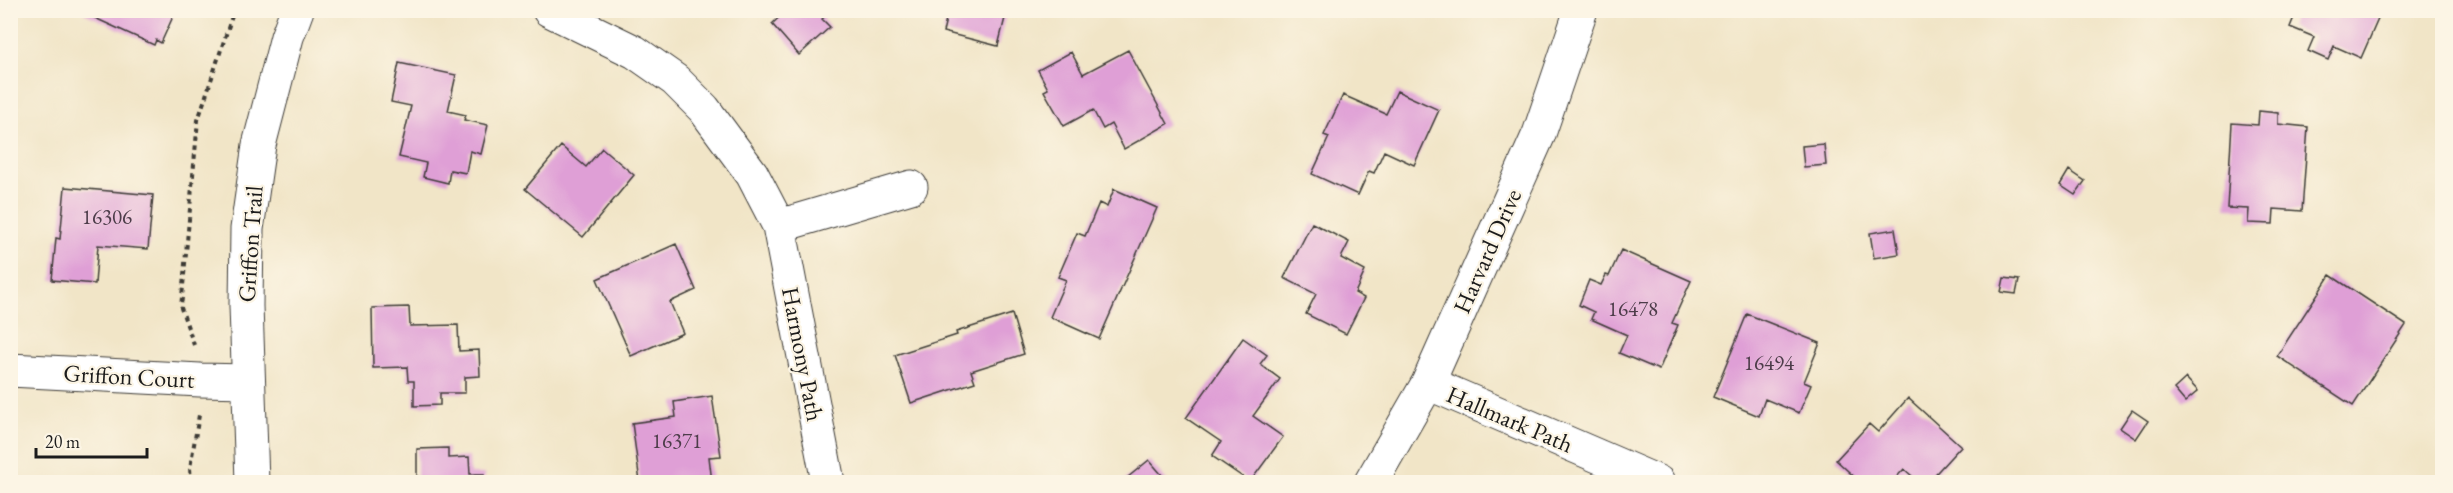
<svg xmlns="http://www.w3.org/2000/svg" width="2453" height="493" viewBox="0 0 2453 493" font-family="'EB Garamond',serif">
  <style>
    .building { fill: #df9fd6 }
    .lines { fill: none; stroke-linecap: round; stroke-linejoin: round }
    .minor-casing { stroke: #3c3a36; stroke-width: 35 }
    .tertiary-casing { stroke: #3c3a36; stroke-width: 35 }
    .path { stroke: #3c3a36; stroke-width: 4; stroke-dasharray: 4.5 4.5; stroke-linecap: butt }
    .minor { stroke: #fff; stroke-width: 33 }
    .tertiary { stroke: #fff; stroke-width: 33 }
    .labels { text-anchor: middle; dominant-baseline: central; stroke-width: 4.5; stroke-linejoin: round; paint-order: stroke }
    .number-label { font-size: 21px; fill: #4d3d4a }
    .street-label { font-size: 24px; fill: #1c1c1c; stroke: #fcf5e5 }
  </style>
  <rect width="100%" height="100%" fill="#fcf5e5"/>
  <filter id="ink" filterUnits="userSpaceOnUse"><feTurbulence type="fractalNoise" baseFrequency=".0167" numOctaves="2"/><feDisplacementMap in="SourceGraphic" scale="12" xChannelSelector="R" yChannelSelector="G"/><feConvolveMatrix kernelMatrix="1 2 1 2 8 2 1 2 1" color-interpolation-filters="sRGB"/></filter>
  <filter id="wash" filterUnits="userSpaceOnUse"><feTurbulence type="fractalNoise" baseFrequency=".008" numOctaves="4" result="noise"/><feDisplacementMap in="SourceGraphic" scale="24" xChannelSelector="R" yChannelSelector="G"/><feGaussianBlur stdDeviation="1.35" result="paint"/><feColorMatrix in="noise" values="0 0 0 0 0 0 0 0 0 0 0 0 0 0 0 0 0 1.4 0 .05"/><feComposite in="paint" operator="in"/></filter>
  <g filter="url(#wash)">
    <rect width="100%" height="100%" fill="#f1e5c7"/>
    <g id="blocks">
      <path class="building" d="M85,10H176L161,43L156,40L154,45L84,13Z
        M787,10H832L822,19L830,27L799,55L772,24Z
        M948,10H1007L998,46L943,32Z
        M2297,10H2382L2361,58L2334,46L2328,60L2308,51L2314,37L2290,27Z
        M1128,50L1168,124L1124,149L1111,124L1103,129L1093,110L1064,126L1044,91L1048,89L1038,70L1071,52L1083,74Z
        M399,63L456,75L448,111L466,115L464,120L488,125L481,154L470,151L466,173L450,170L448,183L423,177L426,163L399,157L411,106L391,102Z
        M1397,91L1439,110L1414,165L1384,151L1374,173L1369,171L1358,195L1312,174L1329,137L1324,135L1343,95L1386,114Z
        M2259,111L2278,113V124L2308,127L2302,211L2274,209L2273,224L2248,223L2249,209L2227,208L2232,123L2258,125Z
        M1824,144L1826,165L1804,167L1802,146Z
        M561,146L586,167L602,148L634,175L583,237L525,189Z
        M2069,170L2085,181L2075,195L2060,185Z
        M65,187L153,195L148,249L98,245L95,284L52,280L56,238L60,239Z
        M1114,189L1157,208L1099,339L1050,317L1066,280L1058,277L1077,233L1085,236L1099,203L1107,207Z
        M1312,223L1349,242L1341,258L1365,271L1355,293L1364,298L1346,334L1306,314L1316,294L1284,278Z
        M1895,229L1899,254L1874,258L1870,233Z
        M676,244L696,290L670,302L683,333L631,356L597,279Z
        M1621,250L1691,281L1672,323L1678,325L1659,370L1619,353L1627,335L1591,319L1594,312L1579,305L1589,280L1601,285L1606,275L1609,276Z
        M2330,275L2406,325L2353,406L2277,356Z
        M2004,278L2019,280L2016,294L2001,292Z
        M409,307L410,326L458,325L459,351L479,350L480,376L465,377V393H440V405L414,406V381H408L407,367L373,368L372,308Z
        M1012,314L1024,354L971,371L975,382L911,403L895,355L957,335L956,332Z
        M1747,314L1820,343L1804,382L1811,385L1799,413L1765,399L1759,416L1713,397Z
        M1243,338L1267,355L1260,364L1280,379L1253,416L1283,437L1250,482L1212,456L1221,442L1186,418Z
        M2186,378L2198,391L2185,402L2174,389Z
        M712,396L721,456L709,457L712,482H640L632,423L676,417L674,402Z
        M1908,398L1961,446L1928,482H1919L1904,469L1892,482H1860L1836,460L1869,424L1878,432Z
        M2132,410L2148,421L2136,439L2120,428Z
        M448,448V458L469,457L470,474H484V482H417V449Z
        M1149,460L1168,482H1122Z"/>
    </g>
  </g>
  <g filter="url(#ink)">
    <use href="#blocks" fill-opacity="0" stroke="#3c3a36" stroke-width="1.5"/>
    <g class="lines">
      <defs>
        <path id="minor" d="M549,10L635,52L675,80L704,109L752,174L779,226L828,482
          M779,226L911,187
          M10,370L200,380L248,381
          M1428,383L1658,482
          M1371,482L1428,383L1539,134L1581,10"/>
        <path id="tertiary" d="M252,482L246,306L247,229L259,145L287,37L297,10"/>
      </defs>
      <use href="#minor" class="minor-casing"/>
      <use href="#tertiary" class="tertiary-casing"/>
      <path class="path" d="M194,345L181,308L198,120L234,10
        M191,482L190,468L199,415"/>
      <use href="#minor" class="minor"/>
      <use href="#tertiary" class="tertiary"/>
    </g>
  </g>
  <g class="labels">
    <g class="number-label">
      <text x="107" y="216">16306</text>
      <text x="1633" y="308">16478</text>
      <text x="1769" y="362">16494</text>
      <text x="677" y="440">16371</text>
    </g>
    <g class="street-label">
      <text transform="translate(250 244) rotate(-86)">Griffon Trail</text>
      <text transform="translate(1487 251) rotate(-66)">Harvard Drive</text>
      <text transform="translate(803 354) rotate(79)">Harmony Path</text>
      <text transform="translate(129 376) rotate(3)">Griffon Court</text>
      <text transform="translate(1510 419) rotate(23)">Hallmark Path</text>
    </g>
  </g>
  <rect width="2453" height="493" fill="none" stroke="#fcf5e5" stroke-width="36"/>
  <path d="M36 448v9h111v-9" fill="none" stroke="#1c1c1c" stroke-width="3"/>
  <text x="45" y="448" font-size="18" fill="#1c1c1c" stroke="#fcf5e5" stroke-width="4.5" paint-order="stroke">20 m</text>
</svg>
